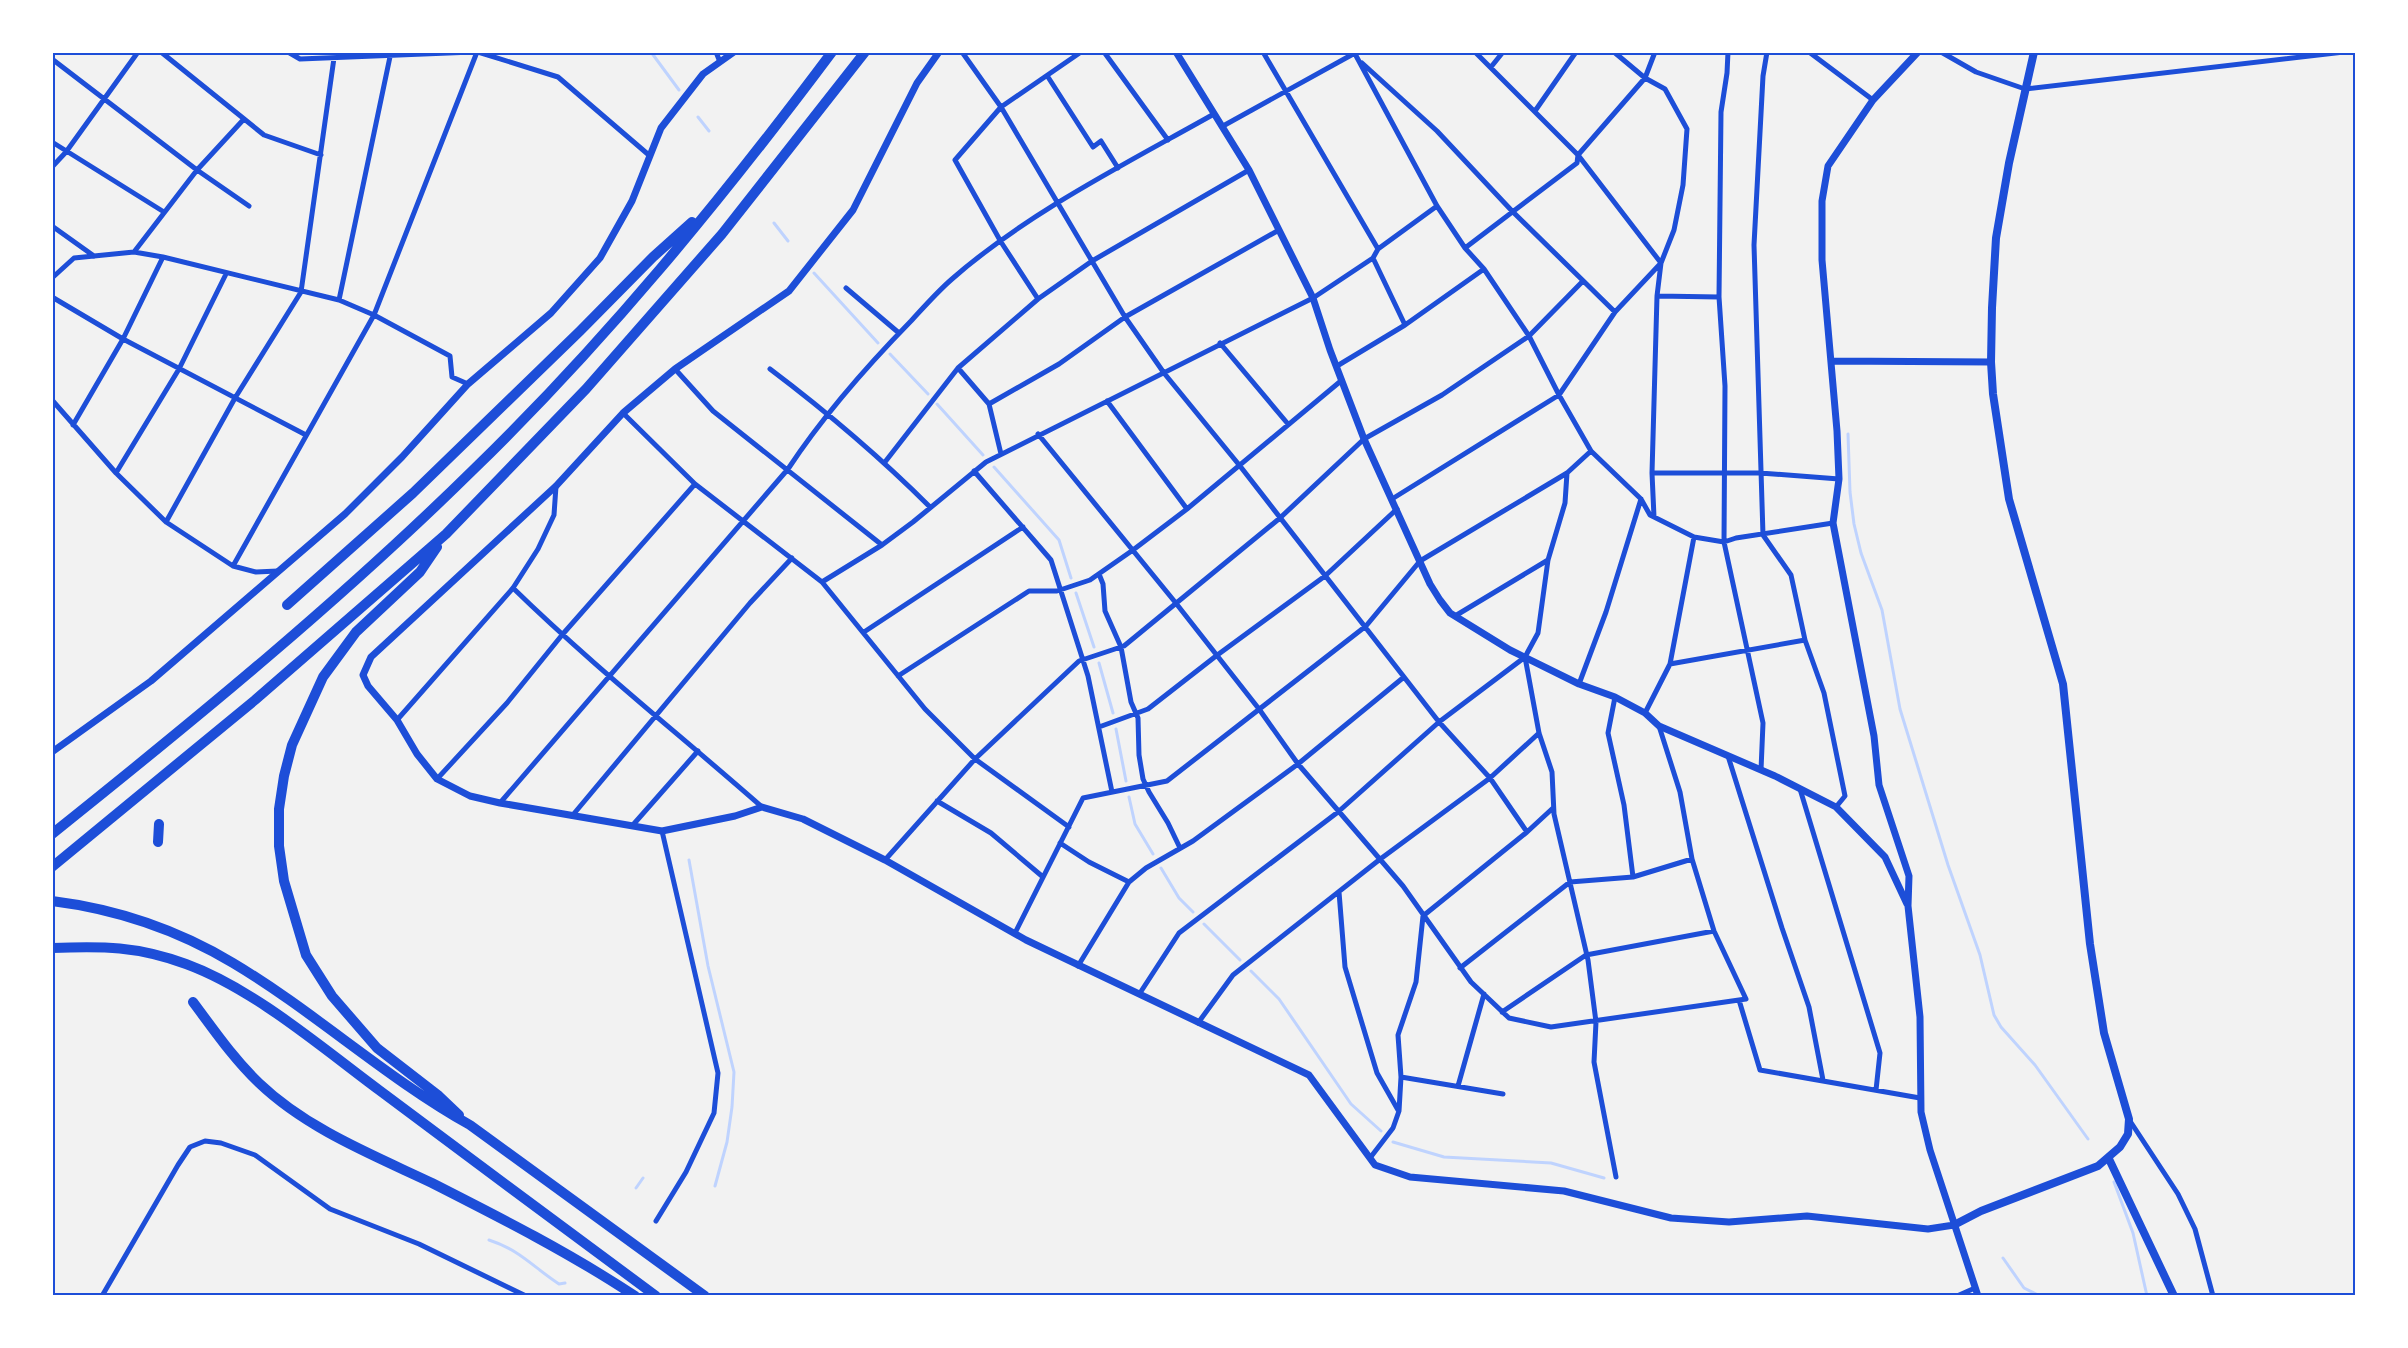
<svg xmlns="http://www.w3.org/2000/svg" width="2408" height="1348" viewBox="0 0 2408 1348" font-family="'Times New Roman',serif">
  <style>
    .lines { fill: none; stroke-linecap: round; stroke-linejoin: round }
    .stream { stroke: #bfd3fe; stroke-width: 3 }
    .minor { stroke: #1d4ed8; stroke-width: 5 }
    .tertiary { stroke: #1d4ed8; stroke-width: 7 }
    .secondary { stroke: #1d4ed8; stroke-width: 8 }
    .motorway { stroke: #1d4ed8; stroke-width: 10 }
    .neatline { fill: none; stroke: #1d4ed8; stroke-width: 2 }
  </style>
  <rect width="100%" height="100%" fill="#f2f2f2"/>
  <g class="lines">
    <path class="stream" d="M651,52L679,90
      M698,117L709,131
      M774,223L788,241
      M814,273L878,343
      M890,354L928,394
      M937,404L983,455
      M1848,434L1850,492L1854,524L1861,553L1882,610L1900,709L1948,865L1980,955L1994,1015L2001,1027L2035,1065L2088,1139
      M994,467L1059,540L1071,578
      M1076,593L1094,647
      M1099,663L1113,713
      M1116,729L1126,781
      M1129,797L1135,824L1153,854
      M689,860L708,966L734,1072L732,1107L727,1142L715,1186
      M1161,868L1179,898L1193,912
      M1204,924L1240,960
      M1251,971L1279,999L1351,1104L1381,1131
      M1393,1142L1444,1157L1551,1163L1604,1178
      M2114,1182L2133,1233L2147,1296
      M636,1188L643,1178
      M489,1240C520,1250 533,1267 559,1284L565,1283
      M2003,1258L2024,1288L2040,1296"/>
    <path class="minor" d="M161,52L264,135L321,155
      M288,52L300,59L473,52
      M478,52L558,77L650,156
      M716,52L720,62
      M962,52L1001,107L1125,317L1164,373L1240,466L1439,722L1490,778L1527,832
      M1104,52L1168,140
      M1263,52L1378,249
      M1354,52L1437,206L1465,248L1484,269L1529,336L1559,395L1591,451L1641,499L1650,515L1694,537L1724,542L1736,538L1833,523
      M1614,52L1645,78L1665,89L1687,129L1683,185L1674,230L1661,263L1657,296L1652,473L1654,517
      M1728,52L1727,73L1721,112L1719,297L1725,386L1724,542L1763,723L1761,770
      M1767,52L1763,76L1754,245L1763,535L1791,575L1805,640L1824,693L1845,796L1836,807
      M1809,52L1873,100
      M1941,52L1976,72L2025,89L2344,52
      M52,59L197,170L249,206
      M1362,63L1437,131L1512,211L1615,312
      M1491,67L1503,52
      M1048,77L1093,147L1101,141L1118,168
      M1535,111L1576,52
      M1223,126L1355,53
      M52,142L164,212
      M52,167L66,152L138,52
      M52,226L94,256
      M1465,248L1577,163L1578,155L1645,78L1655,52
      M134,252L197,170L244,119
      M1373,258L1405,325
      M52,278L74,258L134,252L163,257L339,300L374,315L450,356L452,377L468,384
      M846,288L899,333
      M1657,296L1719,297
      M52,297L123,339L306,435
      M1038,299L1001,242L955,160L1001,107L1081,52
      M339,300L391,52
      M1220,343L1288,424
      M1337,366L1405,325L1484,269
      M958,368L989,404L1001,454
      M675,369L713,411L882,545
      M770,369C827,412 880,457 930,507
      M52,400L116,473L166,522L233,566L256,572L278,571
      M1107,401L1187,509
      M989,404L1059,364L1125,317L1279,230
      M623,413L695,484L822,582L925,709L975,759L1069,827
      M73,425L123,339L163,257
      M1038,434L1175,602L1259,709L1298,764L1403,886L1471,982L1509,1018L1551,1027L1739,1000
      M885,462L958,368L1038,299L1092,261L1249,170
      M974,471L1051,560L1088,676L1112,792
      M116,473L179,369L226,274
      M1652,473H1760L1839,479
      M1392,499L1559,395L1615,312L1661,263L1578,155L1475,52
      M166,522L235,398L301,292L334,58
      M233,566L374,315L477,52
      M1099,574L1103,584L1105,611L1121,647L1131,702L1138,718L1139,755L1143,779L1149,792L1168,823L1180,848
      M822,582L882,545L913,522L986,462L1313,298L1373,258L1378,249L1437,206
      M513,588C592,665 679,734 762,807
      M1455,616L1548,560
      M864,632L1023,527
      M1525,657L1539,733L1552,772L1554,814L1588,960L1596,1022L1594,1062L1616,1177
      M1670,664L1805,640
      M898,676L1029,591H1057L1090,580L1133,550L1187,509L1342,380
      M1579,684L1606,612L1641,499
      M1615,697L1608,733L1624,805L1633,877
      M1645,713L1670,664L1694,537
      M397,720L513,588L538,549L554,515L556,486
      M1659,726L1680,792L1692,859L1714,931L1746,999L1739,1000L1760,1070L1920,1098
      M1099,727L1148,709L1216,656L1325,576L1397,509
      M1728,756L1782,928L1809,1007L1823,1080
      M437,779L507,703L562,635L695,484
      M1800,789L1880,1053L1876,1090
      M937,801L991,833L1043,877
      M500,803L788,469C823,416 866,367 911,321C924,307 937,292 952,279C1027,213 1127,163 1214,114
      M572,816L750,603L792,558
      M632,826L698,751
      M1060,843L1089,862L1129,882
      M885,860L975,759L1079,661L1124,646L1280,518L1364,439L1442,395L1529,336L1583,281
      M1339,892L1345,967L1377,1073L1398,1110
      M1015,933L1083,798L1167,781L1366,626L1420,561L1567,473L1591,451
      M1078,966L1129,882L1146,868L1193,841L1298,764L1404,677
      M1460,968L1570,882L1633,877L1692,859
      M1140,993L1179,933L1338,812L1439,722L1525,657L1538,633L1548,560L1565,503L1567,473
      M1502,1012L1586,955L1714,931
      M1198,1023L1233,975L1379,860L1490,778L1539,733
      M1401,1077L1503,1094
      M1458,1086L1484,994
      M2130,1121L2178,1194L2195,1229L2213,1296
      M1370,1158L1393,1128L1399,1111L1401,1077L1398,1035L1416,982L1423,916L1527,832L1553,808
      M656,1221L686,1172L714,1113L718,1073L662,831
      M102,1296L178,1165L190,1147L205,1141L221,1143L255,1155L330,1209L419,1244L526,1296
      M1957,1296L1975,1288"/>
    <path class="tertiary" d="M939,52L917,83L853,210L789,291L675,369L623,413L556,486L371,657L363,675L368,686L397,720L417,754L437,779L470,796L500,803L662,831L735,816L762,807L803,819L885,860L1026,940L1309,1075L1375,1165L1410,1177L1564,1191L1671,1218L1729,1222L1807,1216L1928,1229L1954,1225
      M1176,52L1249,170L1313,298L1330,350L1364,439L1430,584L1440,600L1450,613L1510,650L1579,684L1615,697L1645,713L1659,726L1775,776L1836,807L1885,857L1907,904
      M1918,52L1873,100L1828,166L1822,201V260L1837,431L1839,479L1833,523L1874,736L1879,785L1909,876L1908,906L1920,1017L1921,1112L1930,1150L1978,1296
      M1831,361L1991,362
      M52,752L151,681L345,514L402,457L468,384L551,313L600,258L632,201L661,128L703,74L734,52"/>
    <path class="secondary" d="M2109,1159L2174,1296
      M1954,1225L1981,1211L2098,1166L2120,1147L2128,1134L2129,1119L2104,1033L2090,944L2063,684L2009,499L1993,394L1991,362L1992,308L1996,238L2009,163L2034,52"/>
    <path class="motorway" d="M437,547L420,572L356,632L323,677L292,745L284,776L279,809V846L284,881L306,955L332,996L377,1048L439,1096L459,1115
      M287,605L413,493L580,331L653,257L692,222
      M52,834C197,718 341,600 473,470C605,342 722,199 832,52
      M158,842L159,824
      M52,867L255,700L446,534L586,389L722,234L865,52
      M52,901C116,909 178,930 233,963C315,1012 386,1078 470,1125L705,1296
      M52,948C103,946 137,946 186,964C254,989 321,1047 379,1090C471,1159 564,1228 656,1296
      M193,1002C214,1030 233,1058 259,1083C307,1129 373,1155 432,1183C501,1218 570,1253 635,1296"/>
  </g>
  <rect width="2408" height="1348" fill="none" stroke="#ffffff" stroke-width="108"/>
  <rect x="54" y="54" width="2300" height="1240" class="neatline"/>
</svg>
